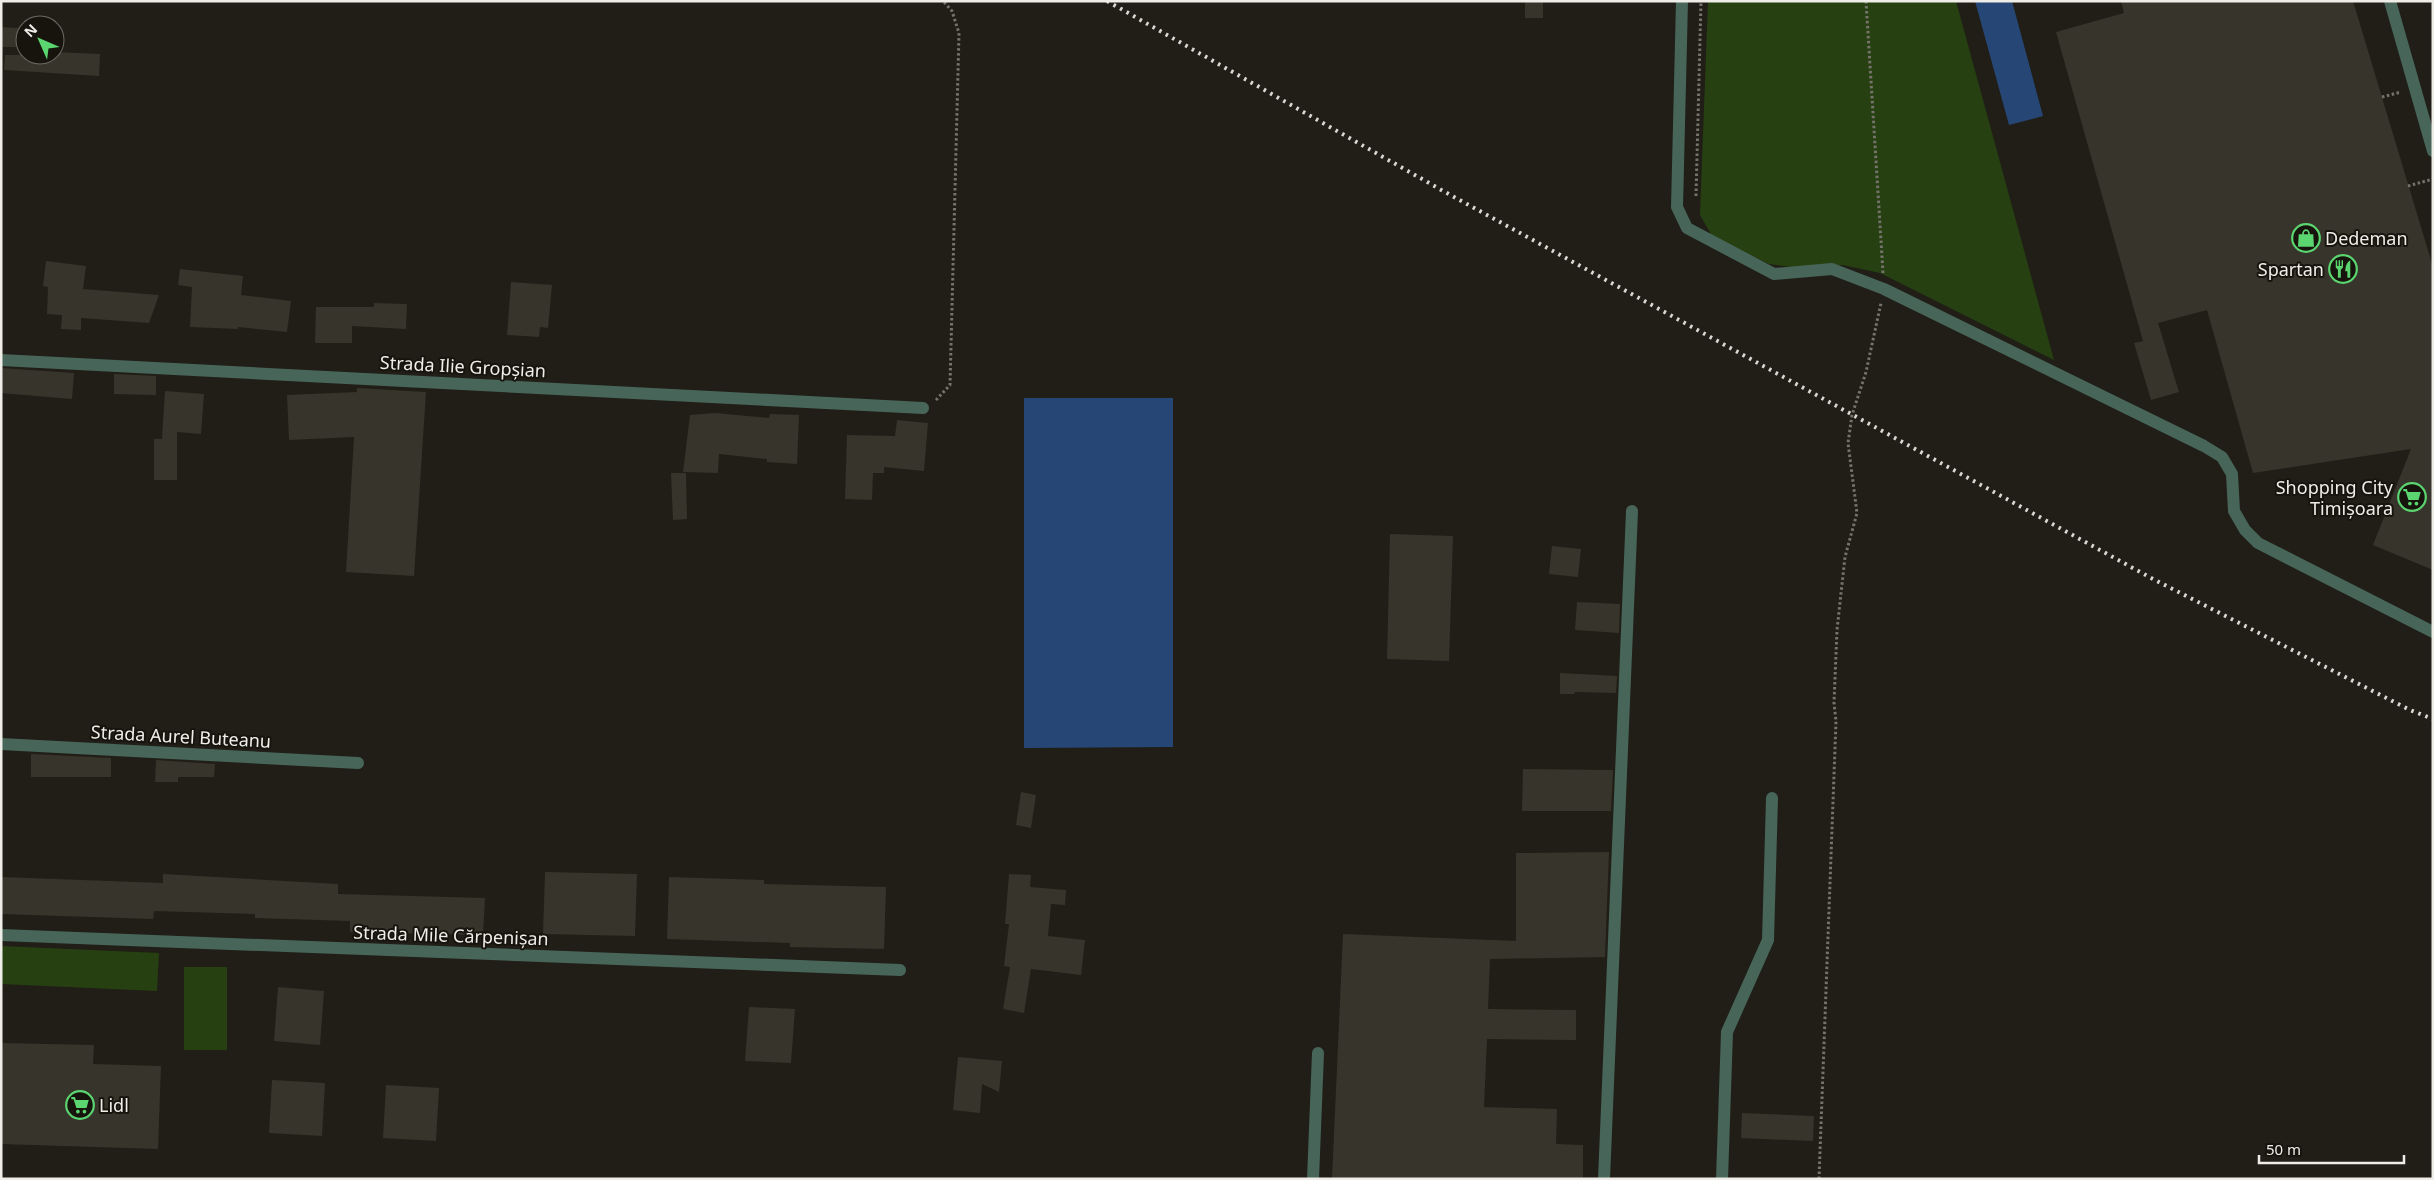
<svg xmlns="http://www.w3.org/2000/svg" width="2434" height="1180" viewBox="0 0 2434 1180" font-family="'Noto Sans',sans-serif">
  <style>
    .green { fill: #274012 }
    .water { fill: #264776 }
    .building { fill: #37342c }
    .lines { fill: none; stroke-linecap: round; stroke-linejoin: round }
    .path { stroke: #75736c; stroke-width: 3; stroke-dasharray: 2.5 2.5; stroke-linecap: butt }
    .minor { stroke: #476559; stroke-width: 12 }
    .rail { stroke: #dad8d2; stroke-width: 4; stroke-dasharray: 2.5 5; stroke-linecap: butt }
    .labels { text-anchor: middle; dominant-baseline: central; stroke-width: 4; stroke-linejoin: round; paint-order: stroke }
    .poi-label { font-size: 18px; fill: #efede8; stroke: #17140d; text-anchor: start }
    .street-label { font-size: 18px; fill: #efede8; stroke: #17140d }
  </style>
  <rect width="100%" height="100%" fill="#201e16"/>
  <path class="green" d="M1708,1H1956L2054,360L1880,273L1843,265L1800,268L1769,264L1712,236L1700,215Z
    M1,946L159,953L157,991L1,984Z
    M184,967H227V1050H184Z"/>
  <path class="water" d="M1975,1H2012L2043,116L2009,125Z
    M1024,398H1173V747L1024,748Z"/>
  <path class="building" d="M1525,1H1543V18H1525Z
    M2121,1H2353L2433,267V570L2373,545L2411,449L2253,473L2207,310L2158,323L2179,392L2151,400L2134,343L2143,341L2056,32L2124,13Z
    M1,27L18,28L17,47H1Z
    M55,52L100,54L99,76L4,70L5,55H55Z
    M46,261L86,266L83,289L159,295L149,323L81,318V330L61,329L62,315L47,314L48,287L43,286Z
    M180,269L243,276L241,295L291,301L287,332L238,327V329L190,327L192,287L178,285Z
    M511,282L552,285L548,328L540,327L539,337L507,335Z
    M374,303L407,304L406,329L352,326V343H315L316,307H374Z
    M1,368L74,373L72,399L1,393Z
    M114,374L156,376V395L114,394Z
    M357,388L426,392L414,576L346,572L354,437L289,440L287,395L357,392Z
    M165,391L204,394L201,434L177,432V480H154V439H162Z
    M715,413L769,418L770,414L799,415L797,464L767,462V459L719,454L718,473L683,472L690,415Z
    M897,420L928,423L924,471L884,467V473H873L872,500L845,499L847,435L895,436Z
    M671,473H686L687,519L673,520Z
    M1390,534L1453,536L1449,661L1387,659Z
    M1552,546L1581,549L1578,577L1549,574Z
    M1577,602L1620,604L1619,633L1575,630Z
    M1560,673L1617,676L1616,693L1575,692L1574,694H1560Z
    M31,754L111,758V777H31Z
    M156,760L215,764L214,777H178V782H155Z
    M1523,769L1613,770L1611,811H1522Z
    M1021,792L1036,795L1031,828L1016,825Z
    M1609,852L1605,957L1490,959L1488,1009L1576,1010V1040L1487,1039L1484,1107L1557,1109L1556,1144L1583,1145V1179H1332L1343,934L1516,941V853Z
    M545,872L637,874L635,936L543,934Z
    M163,874L338,884V894L485,898L483,935L350,932V921L255,918V914L154,911L153,919L1,914V877L163,883Z
    M1009,874L1031,875L1030,887L1066,890L1065,905L1051,904L1048,936L1085,940L1081,975L1031,969L1024,1013L1003,1009L1010,967L1004,966L1009,924H1005Z
    M669,877L764,880V884L886,887L884,949L790,947V943L667,939Z
    M278,987L324,991L320,1045L274,1041Z
    M749,1007L795,1009L791,1063L745,1061Z
    M1,1043L94,1045L93,1064L161,1066L158,1149L1,1144Z
    M958,1057L1002,1061L999,1092L982,1084L980,1113L953,1110Z
    M272,1080L325,1083L322,1136L269,1133Z
    M386,1085L439,1088L436,1141L383,1138Z
    M1742,1113L1814,1116L1813,1141L1741,1138Z"/>
  <g class="lines">
    <path class="path" d="M1866,1L1883,273
      M2382,97L2401,92
      M2408,186L2433,179
      M1696,196L1701,1
      M936,400L950,385L959,33L952,11L943,1
      M1819,1179L1836,721L1834,703L1837,630L1845,557L1857,513L1848,443L1852,415L1866,372L1881,303"/>
    <path class="minor" d="M1682,1L1677,207L1687,228L1774,274L1832,269L1884,289L2204,446L2222,457L2232,474L2234,511L2245,530L2258,543L2433,632
      M2390,1L2433,151
      M1,360L923,408
      M1,744L358,763
      M1,935L900,970
      M1313,1179L1318,1053
      M1604,1179L1632,511
      M1722,1179L1727,1032L1768,940L1772,798"/>
    <path class="rail" d="M1107,1L1445,192L2153,579L2410,710L2433,719"/>
  </g>
  <defs>
    <symbol id="shop-ring" viewBox="-11 -11 22 22"><circle r="9.5" fill="#17140d" stroke="#5ad56f" stroke-width="1.5"/><path d="M-5-2.5h2.3a2.7 3.5 0 0 1 5.4 0H5L5.5 6h-11ZM-1.5-2.5h3a1.5 2.3 0 0 0-3 0Z" fill="#5ad56f"/></symbol>
    <symbol id="restaurant-ring" viewBox="-11 -11 22 22"><circle r="9.5" fill="#17140d" stroke="#5ad56f" stroke-width="1.5"/><path d="M-5-6h1v4h1v-4h1v4h1v-4h1v5L-1.5 .5V6h-2V.5L-5-1ZM5-6V6H3V1.5H1.5Q1.5-4 5-6Z" fill="#5ad56f"/></symbol>
    <symbol id="supermarket-ring" viewBox="-11 -11 22 22"><circle r="9.5" fill="#17140d" stroke="#5ad56f" stroke-width="1.5"/><path d="M-6-5.5h2.5l.6 2H6L4.5 2H-2.5L-4.4-4H-6ZM-1.5 3.2a1.3 1.3 0 1 0 .1 0ZM3 3.2a1.3 1.3 0 1 0 .1 0Z" fill="#5ad56f"/></symbol>
  </defs>
  <g fill-rule="evenodd">
    <use href="#shop-ring" x="2290" y="222" width="32" height="32"/>
    <use href="#restaurant-ring" x="2327" y="253" width="32" height="32"/>
    <use href="#supermarket-ring" x="2396" y="481" width="32" height="32"/>
    <use href="#supermarket-ring" x="64" y="1089" width="32" height="32"/>
  </g>
  <g class="labels">
    <g class="poi-label">
      <text x="2325" y="238">Dedeman</text>
      <text x="2324" y="269" text-anchor="end">Spartan</text>
      <text x="2393" y="487" text-anchor="end">Shopping City<tspan x="2393" dy="21">Timișoara</tspan></text>
      <text x="99" y="1105">Lidl</text>
    </g>
    <g class="street-label">
      <text transform="translate(463 366) rotate(3)">Strada Ilie Gropșian</text>
      <text transform="translate(181 736) rotate(3)">Strada Aurel Buteanu</text>
      <text transform="translate(451 935) rotate(2)">Strada Mile Cărpenișan</text>
    </g>
  </g>
  <rect width="2434" height="1180" fill="none" stroke="#efede8" stroke-width="5"/>
  <g transform="translate(40 40) rotate(315)"><circle r="24" fill="#17140d" stroke="#6d6b65"/>
  <path d="M0-4L9 19L0 12L-9 19Z" fill="#5ad56f"/>
  <text y="-8" font-size="14" font-weight="bold" text-anchor="middle" fill="#efede8">N</text>
  </g>
  <path d="M2259 1155v8h145v-8" fill="none" stroke="#efede8" stroke-width="2.5"/>
  <text x="2266" y="1155" font-size="15" fill="#efede8" stroke="#17140d" stroke-width="4" paint-order="stroke">50 m</text>
</svg>
